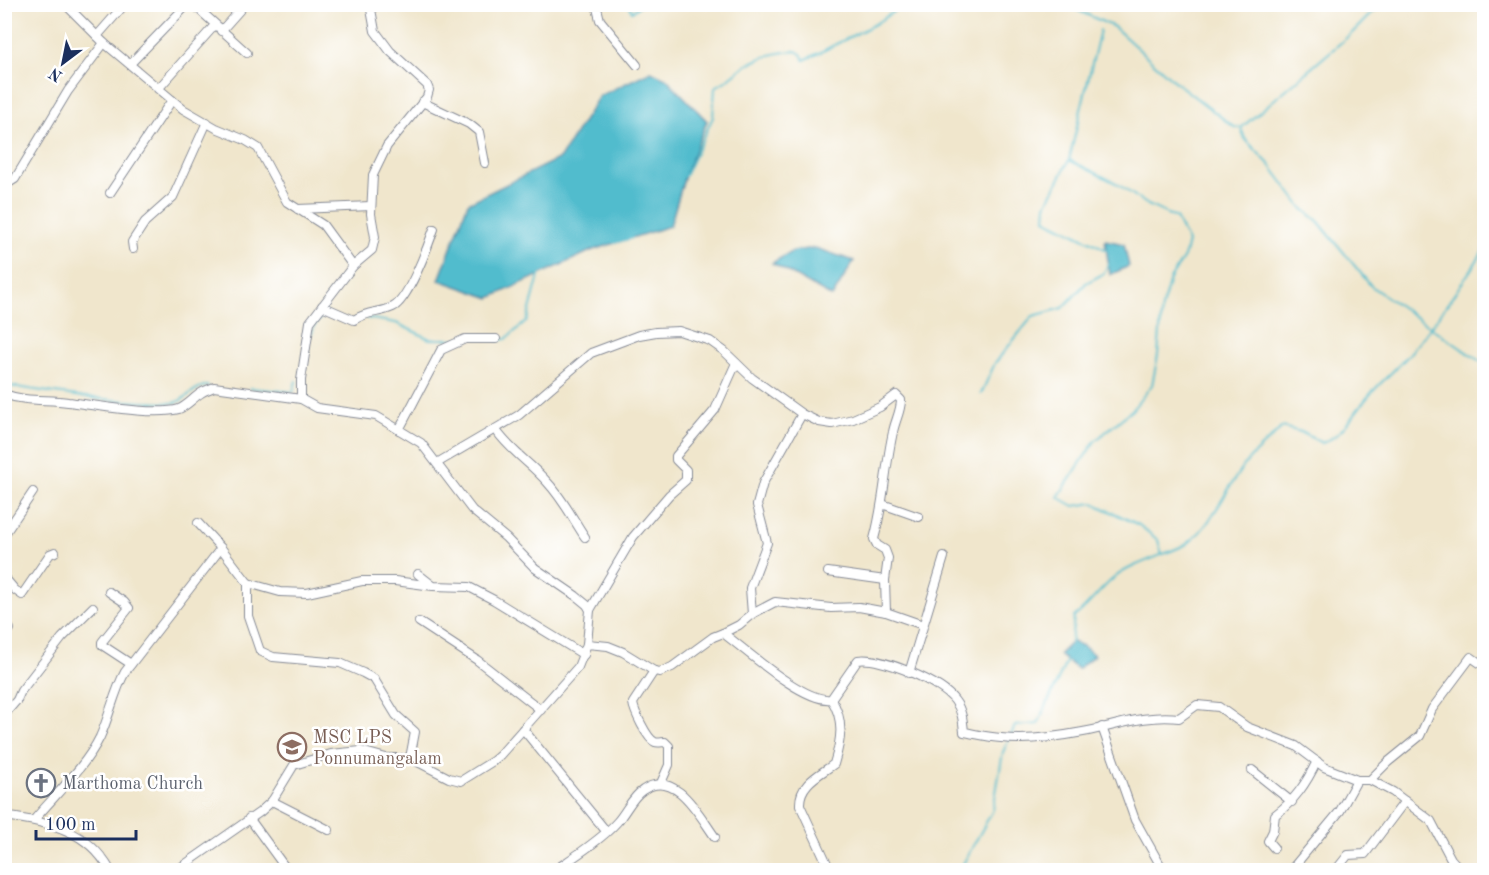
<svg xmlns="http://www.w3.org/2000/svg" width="1489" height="875" viewBox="0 0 1489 875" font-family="'Old Standard TT',serif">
	<rect width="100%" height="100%" fill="#fff"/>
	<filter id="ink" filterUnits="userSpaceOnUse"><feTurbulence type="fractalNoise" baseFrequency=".0167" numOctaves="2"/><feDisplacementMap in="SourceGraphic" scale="12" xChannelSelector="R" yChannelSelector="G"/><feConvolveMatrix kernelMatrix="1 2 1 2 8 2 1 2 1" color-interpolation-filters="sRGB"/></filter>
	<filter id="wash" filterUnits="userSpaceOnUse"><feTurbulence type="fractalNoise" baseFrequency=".008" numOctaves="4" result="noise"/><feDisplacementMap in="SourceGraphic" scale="24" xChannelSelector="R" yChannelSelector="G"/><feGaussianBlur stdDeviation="1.35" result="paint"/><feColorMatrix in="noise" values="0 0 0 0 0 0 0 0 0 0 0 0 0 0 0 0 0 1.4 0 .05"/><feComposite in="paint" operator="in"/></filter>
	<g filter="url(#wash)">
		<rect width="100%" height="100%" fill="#f0e6cc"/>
		<!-- water -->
		<g fill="#51bccd" stroke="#367696" stroke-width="1.5">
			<path d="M651 71 666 78 707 121 686 172 670 226 593 250 490 298 439 280 468 203 560 158 599 96Z"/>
			<path d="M1105 240 1124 244 1129 266 1110 275Z"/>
			<path d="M815 248 854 261 832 297 772 263 793 251Z"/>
			<path d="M1072 642 1083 646 1094 655 1078 669 1059 655Z"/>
		</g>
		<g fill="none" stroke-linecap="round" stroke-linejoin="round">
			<!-- stream -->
			<g stroke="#51bccd" stroke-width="2">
				<path d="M629 4 632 12 641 4"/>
				<path d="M1064 4 1114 27 1174 81 1234 127 1241 128 1351 34 1381 4"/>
				<path d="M1100 30 1069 160 1116 183 1148 205 1176 218 1188 242 1184 257 1170 279 1162 307 1158 355 1152 385 1132 410 1095 441 1058 497 1074 506 1093 503 1139 525 1158 540 1162 555"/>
				<path d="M1241 128 1245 139 1270 165 1302 208 1318 221 1372 287 1484 364"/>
				<path d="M1069 160 1046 205 1045 219 1107 250"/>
				<path d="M685 176 713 117 715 87C726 82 733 75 742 68 758 57 777 52 796 51L801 54 804 60 813 56 875 24 905 4"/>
				<path d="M614 243 632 238"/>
				<path d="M366 318 396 323 430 339H458"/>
				<path d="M312 333 315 324 326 311"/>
				<path d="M497 340 506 339 527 321 540 272"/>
				<path d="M4 385C60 394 115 403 171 403 185 403 194 385 208 386"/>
				<path d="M250 388 293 392 296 381"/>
				<path d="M981 394 995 363 1033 316 1063 308 1086 283 1103 274 1110 263"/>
				<path d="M1071 643 1074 617C1089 606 1099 590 1114 578 1129 565 1167 554 1187 544 1212 525 1224 493 1242 468 1253 452 1270 441 1282 427L1301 432 1322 443C1342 436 1354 413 1367 398 1381 381 1398 368 1412 351 1438 319 1461 285 1484 250"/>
				<path d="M965 870 963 864 993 810 1003 752 1015 726 1038 724 1067 660"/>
			</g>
		</g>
	</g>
	<g filter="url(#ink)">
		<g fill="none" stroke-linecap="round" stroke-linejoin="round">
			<!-- minor casing -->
			<g stroke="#868a95" stroke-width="10">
				<g id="minor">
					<path d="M65 4 104 43 183 109 216 128 245 140 258 148 287 202 323 225 353 266 310 322 301 380V399L317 408 376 416 421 443 472 510 506 538 535 568 576 596 587 605 590 610"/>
					<path d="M193 4 247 53"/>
					<path d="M596 4 600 20 637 65"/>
					<path d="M221 31 245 4"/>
					<path d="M97 36 125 4"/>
					<path d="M130 64 188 4"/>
					<path d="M158 89 215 25"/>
					<path d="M422 102 469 124 479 132 485 163"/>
					<path d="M4 186 15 179 68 91 104 43"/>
					<path d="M110 193 172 100"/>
					<path d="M298 209 371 206"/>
					<path d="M133 249 132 242 145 222 173 197 207 122"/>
					<path d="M353 266 372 250 375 237 371 214 373 175 387 146 427 97 429 90 427 85 390 51 375 31 370 4"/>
					<path d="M322 306 354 320C369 310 378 314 393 307 408 300 428 246 434 229"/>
					<path d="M4 394C25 402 47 399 68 402 94 405 156 416 179 409 188 405 193 398 201 393 205 390 210 389 214 387L301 399"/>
					<path d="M399 430 441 350 465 339H496"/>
					<path d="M496 430C510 451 531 463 548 483 563 499 573 519 585 537"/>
					<path d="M437 463 519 415 591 353 639 335 656 332 679 331 710 341 724 351 752 378 802 414 819 422 832 424 853 419 880 407 896 395 901 400C901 411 895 421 893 432 885 467 884 504 874 539L877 545 885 550 888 558 885 580 886 612"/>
					<path d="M882 504 919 517"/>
					<path d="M198 523 221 548 248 583 280 592 307 593 362 581H395L433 586 469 587 494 600 584 655"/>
					<path d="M4 535 33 492"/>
					<path d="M828 572 885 580"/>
					<path d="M418 574 432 585"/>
					<path d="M4 577 15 590 22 595 50 554 55 552"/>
					<path d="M248 583V616L260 651 273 657 340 663 363 673 374 679 396 715 415 732 410 758"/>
					<path d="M109 592 124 602 129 608 102 642V645L131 664"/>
					<path d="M752 614 750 588 767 543 757 505 763 483 802 414"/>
					<path d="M419 622 477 660 541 710"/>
					<path d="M4 627 10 629"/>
					<path d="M723 633 739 625 752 614 775 602 831 608 859 607 886 612 923 625"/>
					<path d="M587 644 590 610 633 537 669 495 686 480V470L676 460V456L715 410 736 363"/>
					<path d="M654 671 633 703C634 711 647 739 655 742 658 743 662 742 665 742L669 746V765L661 783"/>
					<path d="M909 673 944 557"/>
					<path d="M4 715 17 700 21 691 62 638 93 607"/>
					<path d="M1102 727 1135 820 1163 870"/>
					<path d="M523 729 606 831"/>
					<path d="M1252 770 1292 802"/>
					<path d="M1370 780 1388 762 1420 736 1432 709 1471 657 1484 666"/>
					<path d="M272 801 329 830"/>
					<path d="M4 816C49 823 86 828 110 870"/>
					<path d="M249 818 287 870"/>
					<path d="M34 820C55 795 86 766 100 737 110 715 114 692 125 672L221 548"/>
					<path d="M1274 848 1268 841 1273 831 1275 815C1295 800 1306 784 1317 761"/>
					<path d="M177 870 260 812 272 801 294 765 331 754 361 751 386 758H410L449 778 461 781 493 761 500 755 578 667 587 644 608 646 623 652 654 671 660 672 672 667 713 637 723 633C746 650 804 703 831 699L858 660C880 656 942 682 955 701 962 710 963 721 964 732 976 734 988 737 1001 738 1028 741 1057 737 1083 732 1116 726 1145 714 1179 718L1197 705 1219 707 1247 727 1296 746 1324 767 1357 780H1370L1393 792 1431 821 1451 859 1461 870"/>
					<path d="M555 870C574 857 602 839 617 822 626 812 632 797 643 790 675 768 699 815 715 837"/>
					<path d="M830 870 800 805C799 784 819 775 834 764 841 741 845 720 831 699"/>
					<path d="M1291 870 1340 811 1357 780"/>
					<path d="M1336 870 1348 855 1365 854 1405 801"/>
				</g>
			</g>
			<!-- minor -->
			<use href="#minor" stroke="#fff" stroke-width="8"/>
		</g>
	</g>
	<!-- icons -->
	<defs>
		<g id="school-ring" transform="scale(1.5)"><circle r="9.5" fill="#fff" stroke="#8d6e63" stroke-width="1.5"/><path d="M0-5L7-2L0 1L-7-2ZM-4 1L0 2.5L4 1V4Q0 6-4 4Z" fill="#8d6e63"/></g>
		<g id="church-ring" transform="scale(1.5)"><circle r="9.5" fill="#fff" stroke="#6b7280" stroke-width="1.5"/><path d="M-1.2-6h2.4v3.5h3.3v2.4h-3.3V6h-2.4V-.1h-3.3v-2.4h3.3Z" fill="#6b7280"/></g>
	</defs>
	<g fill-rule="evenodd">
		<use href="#school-ring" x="292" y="747"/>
		<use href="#church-ring" x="41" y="783"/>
	</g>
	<g text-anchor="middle" stroke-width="5" stroke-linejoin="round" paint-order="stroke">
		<!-- education labels -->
		<g font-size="18" fill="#785e54" stroke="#fff" text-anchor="start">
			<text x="313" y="743">MSC LPS<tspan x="313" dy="21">Ponnumangalam</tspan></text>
		</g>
		<!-- worship labels -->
		<g font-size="18" fill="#5b616d" stroke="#fff" text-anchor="start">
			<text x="62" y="789">Marthoma Church</text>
		</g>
	</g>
	<!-- margin -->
	<rect width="1489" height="875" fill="none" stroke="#fff" stroke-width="24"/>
	<!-- north arrow -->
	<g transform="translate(63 63) rotate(212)" stroke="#ffffff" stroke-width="4.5" paint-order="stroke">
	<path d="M0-4.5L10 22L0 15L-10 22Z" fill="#1b2f5e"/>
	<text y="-9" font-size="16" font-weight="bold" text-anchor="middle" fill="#1b2f5e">N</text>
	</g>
	<!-- scale -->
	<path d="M36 830v9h100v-9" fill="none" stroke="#1b2f5e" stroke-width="3"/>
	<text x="45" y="830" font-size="18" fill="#1b2f5e" stroke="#ffffff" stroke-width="4.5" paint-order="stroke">100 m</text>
</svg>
